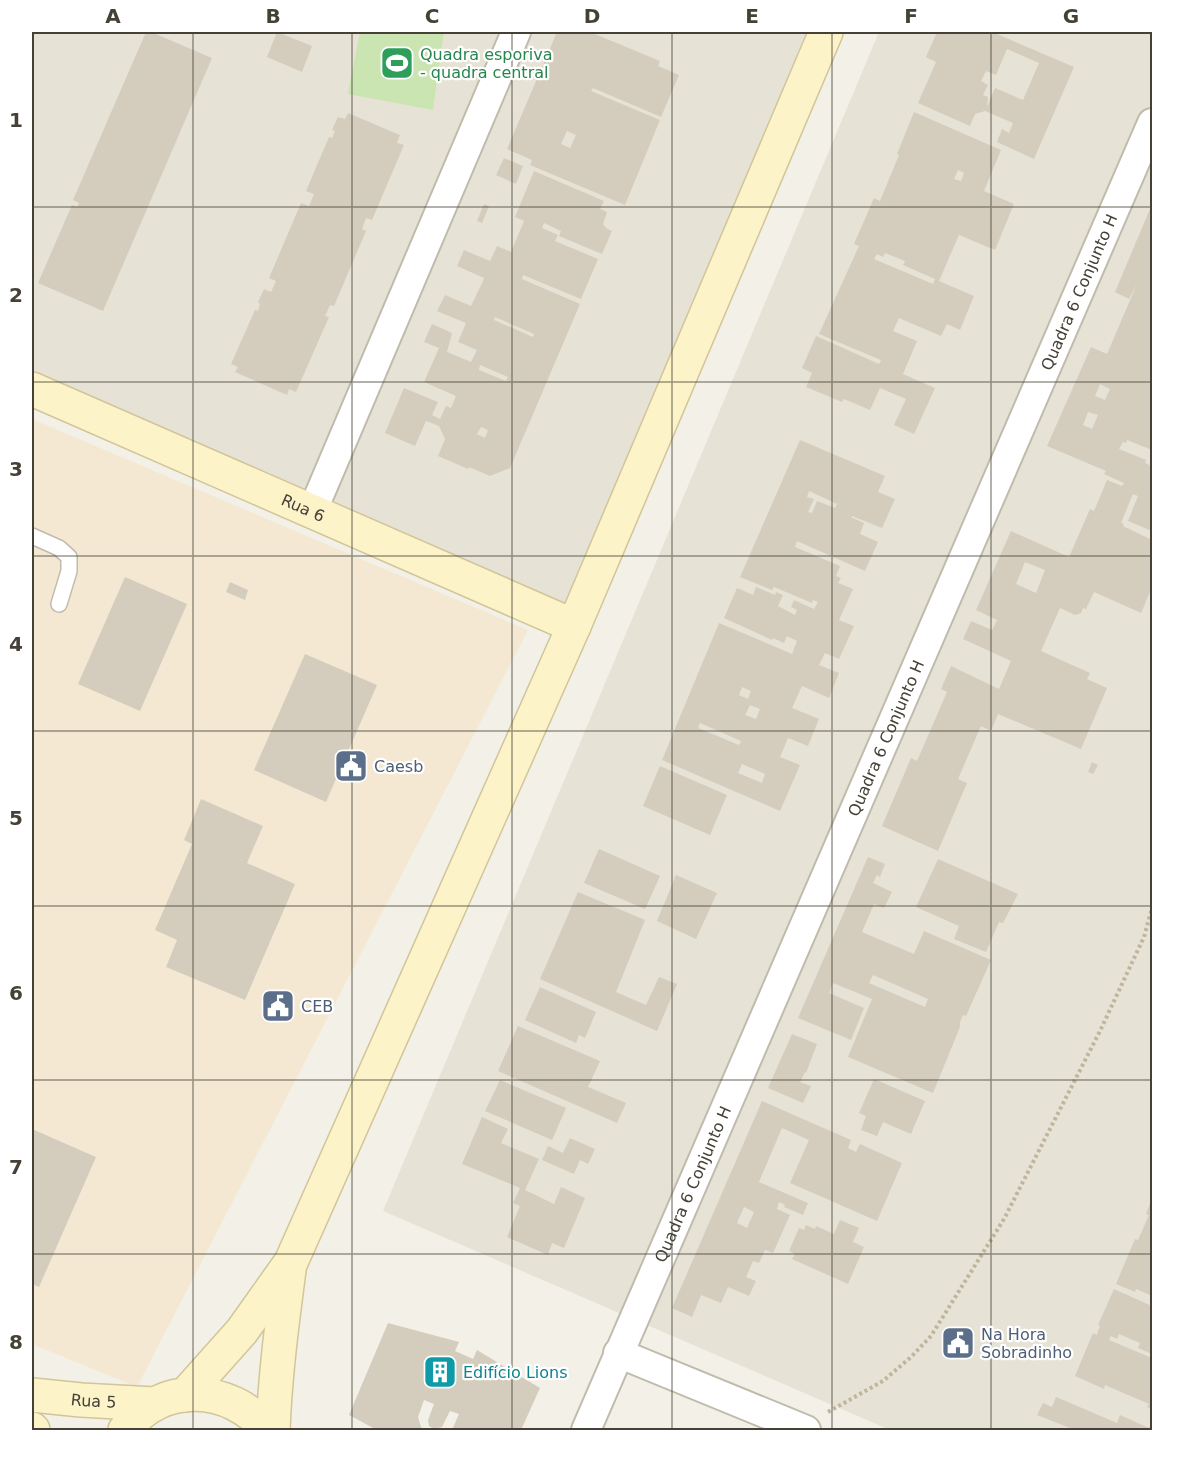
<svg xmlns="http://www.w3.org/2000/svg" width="1184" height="1462" viewBox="0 0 1184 1462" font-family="'DejaVu Sans',sans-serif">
	<rect width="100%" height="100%" fill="#f3f0e7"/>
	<!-- residential -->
	<g fill="#e7e2d6">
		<path d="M32 32H813L557 628 32 401Z"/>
		<path d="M879 32H1152V1430H890L383 1211Z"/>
	</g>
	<!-- commercial -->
	<path fill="#f4e8d3" d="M32 419 528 630 137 1387 32 1344Z"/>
	<!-- green -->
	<path fill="#cbe5b2" d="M360 32H444L433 110 348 94Z"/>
	<!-- building -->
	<g fill="#d4cdbd" fill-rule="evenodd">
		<path d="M146 32H151L212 58 103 311 38 283 72 205 77 207 79 203 73 200Z"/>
		<path d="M277 32 312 46 302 72 267 57Z"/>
		<path d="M557 32H590L660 61 658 66 679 75 661 117 593 88 591 91 660 120 625 205 530 165 532 160 507 149ZM567 131 576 135 570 148 561 144Z"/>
		<path d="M937 32H992L1074 67 1034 159 997 142 1002 129 1009 133 1013 123 985 111 975 114 970 126 918 103 936 62 926 57ZM1007 49 1039 63 1023 100 995 88 987 107 988 97 983 95 988 85 981 81 986 71 996 75Z"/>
		<path d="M914 112 1001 150 984 191 1014 204 995 250 959 235 939 281 974 296 960 330 947 324 941 336 899 318 893 331 917 341 903 374 935 388 914 434 894 425 906 399 880 388 870 410 844 399 842 402 806 387 812 373 802 368 816 336 879 364 881 360 819 334 859 246 854 244 874 198 880 201 899 155 897 154ZM958 170 964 173 961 181 954 179ZM885 253 905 261 903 265 935 279 933 284 874 259 877 254 883 257Z"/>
		<path d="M348 113 400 135 397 143 404 145 372 220 366 218 362 229 366 231 334 306 330 305 325 316 329 317 296 392 289 389 287 395 235 372 238 367 231 364 255 310 258 311 260 304 258 302 264 289 271 292 276 281 269 278 301 203 309 206 314 194 306 191 329 137 332 138 335 131 332 130 338 117 345 119Z"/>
		<path d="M504 158 523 166 516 184 496 175Z"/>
		<path d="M534 171 604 201 600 209 607 212 603 224 606 228 612 231 602 254 559 236 561 231 544 223 542 228 558 235 555 241 598 259 581 299 523 275 522 279 580 304 510 468 490 476 469 467 468 469 438 456 445 439 439 426 426 421 415 446 385 433 404 388 438 402 432 415 440 419 446 406 451 408 456 396 424 382 439 348 424 342 432 324 452 333 447 352 471 362 477 350 458 342 466 323 437 311 445 295 471 306 483 281 484 278 457 266 464 250 490 261 497 246 511 252 524 221 515 217ZM495 317 534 334 533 337 494 320ZM480 365 508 377 506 381 479 370ZM481 427 488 430 485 438 477 434Z"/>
		<path d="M484 204 489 206 482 223 477 221Z"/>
		<path d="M1152 204V450L1127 440 1126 443 1123 442 1119 449 1146 460 1145 463 1152 466V531L1128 521 1138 496 1133 494 1121 523 1124 524 1123 526 1152 540V587L1141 613 1094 592 1086 609 1083 608 1081 613 1075 615 1060 608 1041 651 1090 673 1087 679 1107 688 1081 749 998 714 991 731 981 726 958 779 967 783 938 851 882 826 911 758 917 761 947 692 941 689 951 666 999 689 1011 661 963 639 971 621 992 630 997 620 976 610 1011 531 1069 557 1090 509 1094 511 1107 480 1122 486 1124 483 1104 474 1106 471 1047 446 1091 347 1107 354 1137 284 1129 299 1115 292ZM1100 384 1110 389 1105 400 1095 396ZM1088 412 1098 415 1092 429 1083 425ZM1025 562 1045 570 1036 593 1016 584Z"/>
		<path d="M800 440 885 476 878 492 895 499 882 528 852 516 851 517 864 523 860 534 878 542 865 571 797 541 795 547 840 566 836 576 841 578 838 583 853 589 839 620 854 626 839 659 825 653 819 665 839 673 829 698 802 686 792 708 819 719 808 746 788 738 780 757 800 765 780 811 662 760 719 623 792 654 797 641 787 636 784 643 773 638 772 640 724 618 737 588 753 595 756 587 775 595 776 592 783 595 778 606 795 615 797 610 791 607 794 600 814 609 818 602 813 600 812 603 774 587 772 590 740 577ZM809 491 837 504 835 508 817 501 812 513 808 512 814 499 807 497ZM742 687 751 691 748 699 739 695ZM750 705 760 709 756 719 745 715ZM700 723 741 741 739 745 698 728ZM742 764 765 774 762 783 738 773Z"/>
		<path d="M125 577 187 604 140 711 78 684Z"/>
		<path d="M230 582 248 590 245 600 226 592Z"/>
		<path d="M305 654 377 685 326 802 254 770Z"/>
		<path d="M1092 762 1098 765 1093 774 1088 772Z"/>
		<path d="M660 766 727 795 710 835 643 806Z"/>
		<path d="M201 799 263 826 247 863 295 884 245 1000 166 967 177 940 155 930 192 844 184 840Z"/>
		<path d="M599 849 660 876 645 909 584 883Z"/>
		<path d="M868 857 885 864 880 877 877 875 873 883 892 892 884 908 874 904 862 932 914 954 924 931 991 960 966 1016 963 1015 960 1022V1027L933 1093 848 1057 872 999 833 983 829 993 864 1008 851 1040 798 1018ZM873 975 928 999 925 1007 869 983Z"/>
		<path d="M938 859 1018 894 1003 923 999 922 986 952 954 939 959 926 916 907Z"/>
		<path d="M676 875 717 893 696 939 657 921Z"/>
		<path d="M578 892 645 920 616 992 646 1005 659 977 677 984 657 1031 540 979Z"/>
		<path d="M540 987 596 1012 585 1038 579 1035 576 1043 525 1020Z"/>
		<path d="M518 1026 600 1061 588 1087 626 1103 617 1123 498 1071Z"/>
		<path d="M792 1034 817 1044 806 1073 805 1072 800 1082 811 1086 803 1103 768 1088Z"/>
		<path d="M874 1079 925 1101 911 1134 883 1122 877 1136 861 1130 866 1116 859 1113Z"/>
		<path d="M500 1080 566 1108 552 1140 485 1111Z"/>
		<path d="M762 1101 851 1140 848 1148 856 1152 860 1144 902 1163 877 1221 790 1183 809 1140 782 1128 759 1182 808 1203 803 1215 784 1207 785 1205 779 1202 777 1209 790 1215 773 1253 765 1250 759 1263 753 1261 746 1277 756 1281 749 1296 728 1287 721 1303 701 1295 692 1317 672 1308ZM744 1207 754 1212 747 1228 737 1223Z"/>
		<path d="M482 1117 508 1129 501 1143 539 1159 525 1190 554 1204 561 1187 585 1198 564 1248 552 1243 548 1255 507 1237 520 1206 513 1203 520 1188 462 1164Z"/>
		<path d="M32 1129 96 1157 39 1287 32 1284V1172L34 1166 32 1165Z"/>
		<path d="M570 1138 595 1149 588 1164 580 1160 574 1174 542 1160 548 1146 563 1153Z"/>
		<path d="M1152 1198V1296L1136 1289 1135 1292 1116 1284 1135 1239 1138 1240 1149 1215 1146 1214Z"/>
		<path d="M840 1220 859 1228 853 1242 864 1247 848 1284 792 1259 795 1254 789 1251 799 1228 804 1230 806 1225 815 1229 816 1226 834 1234Z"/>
		<path d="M1114 1289 1152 1306V1354L1138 1348 1140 1343 1119 1334 1117 1339 1111 1336 1109 1340 1152 1358V1409L1147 1407 1149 1404 1105 1385 1104 1389 1075 1376 1093 1333 1097 1335 1098 1331 1100 1326 1098 1325Z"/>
		<path d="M388 1323 459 1342 455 1351 473 1359 477 1350 540 1388 521 1430H452L459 1414 450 1411 442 1427 434 1429 429 1426 428 1420 434 1404 424 1400 418 1417 422 1430H377L349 1415Z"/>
		<path d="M1056 1397 1117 1423 1120 1415 1149 1428 1152 1421V1430H1075L1037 1415 1043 1403 1052 1407Z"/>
	</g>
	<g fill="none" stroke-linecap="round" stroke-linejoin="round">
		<!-- lane casing -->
		<g stroke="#c1bbad" stroke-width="18">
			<path id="lane" d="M32 536 59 548 69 557V571L59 604"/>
		</g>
		<!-- street casing -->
		<g stroke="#c1bbad" stroke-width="32">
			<g id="street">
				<path d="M312 512 516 32"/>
				<path d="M618 1353 806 1430"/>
				<path id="s1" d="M586 1430 1152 123"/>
			</g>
		</g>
		<!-- secondary casing -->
		<g stroke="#d1c599" stroke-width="36">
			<g id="secondary">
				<path id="s2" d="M32 389 574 626"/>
				<path id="s3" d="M32 1395 81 1400 154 1404"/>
				<path d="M185 1395 242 1331 291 1262 574 626 826 32"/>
				<path d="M32 1429 33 1430"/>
				<path d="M125 1430C160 1381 231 1384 267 1430"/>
				<path d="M273 1430C275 1376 282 1323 289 1270"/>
			</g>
		</g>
		<!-- path -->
		<path stroke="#bfb59c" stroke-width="4" stroke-dasharray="3 3" stroke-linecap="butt" d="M828 1412 883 1381 911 1357 931 1336 1004 1219 1100 1031 1144 937 1152 908"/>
		<!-- lane -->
		<use href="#lane" stroke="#fff" stroke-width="15"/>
		<!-- street -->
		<use href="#street" stroke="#fff" stroke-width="28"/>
		<!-- secondary -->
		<use href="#secondary" stroke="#fcf3c8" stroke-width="33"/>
	</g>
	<!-- grid -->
	<path fill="none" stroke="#464137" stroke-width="1.5" stroke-opacity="0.55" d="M193 32V1430M352 32V1430M512 32V1430M672 32V1430M832 32V1430M991 32V1430M32 207H1152M32 382H1152M32 556H1152M32 731H1152M32 906H1152M32 1080H1152M32 1254H1152"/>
	<!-- icons -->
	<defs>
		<g id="stadium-square" transform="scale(1.725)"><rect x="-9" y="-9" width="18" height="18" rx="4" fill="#2e9e5b" stroke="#fff"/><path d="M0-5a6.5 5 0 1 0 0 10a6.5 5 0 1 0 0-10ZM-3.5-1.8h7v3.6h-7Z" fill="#fff"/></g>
		<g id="civic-square" transform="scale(1.725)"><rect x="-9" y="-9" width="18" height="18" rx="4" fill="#5c6f8a" stroke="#fff"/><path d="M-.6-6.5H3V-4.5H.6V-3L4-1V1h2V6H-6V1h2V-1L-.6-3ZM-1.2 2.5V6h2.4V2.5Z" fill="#fff"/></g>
		<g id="building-square" transform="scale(1.725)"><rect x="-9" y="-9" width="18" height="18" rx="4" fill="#0f9aa8" stroke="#fff"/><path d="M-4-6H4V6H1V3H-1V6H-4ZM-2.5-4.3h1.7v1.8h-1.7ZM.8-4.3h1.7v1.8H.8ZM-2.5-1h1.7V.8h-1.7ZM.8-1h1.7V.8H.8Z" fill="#fff"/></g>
	</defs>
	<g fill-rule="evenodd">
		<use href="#stadium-square" x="397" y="63"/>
		<use href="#civic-square" x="351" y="766"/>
		<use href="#civic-square" x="278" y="1006"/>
		<use href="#civic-square" x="958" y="1343"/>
		<use href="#building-square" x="440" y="1372"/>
	</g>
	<g text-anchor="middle" stroke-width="4.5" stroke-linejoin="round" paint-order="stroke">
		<!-- leisure labels -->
		<g font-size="16" fill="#27864d" stroke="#fff" text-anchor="start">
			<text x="420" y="60">Quadra esporiva<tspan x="420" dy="18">- quadra central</tspan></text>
		</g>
		<!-- street labels -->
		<g font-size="16" fill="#464137" stroke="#fff">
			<text dy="6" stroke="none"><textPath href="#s1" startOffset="1240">Quadra 6 Conjunto H</textPath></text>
			<text dy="6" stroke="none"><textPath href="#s2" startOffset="296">Rua 6</textPath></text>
			<text dy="6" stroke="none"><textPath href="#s1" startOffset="754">Quadra 6 Conjunto H</textPath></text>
			<text dy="6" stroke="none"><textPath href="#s1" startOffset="268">Quadra 6 Conjunto H</textPath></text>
			<text dy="6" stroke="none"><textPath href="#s3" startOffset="62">Rua 5</textPath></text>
		</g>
		<!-- service labels -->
		<g font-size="16" fill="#4e5e75" stroke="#fff" text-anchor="start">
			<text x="374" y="772">Caesb</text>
			<text x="301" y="1012">CEB</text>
			<text x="981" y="1340">Na Hora<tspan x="981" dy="18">Sobradinho</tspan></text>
		</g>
		<!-- culture labels -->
		<g font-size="16" fill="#0d838f" stroke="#fff" text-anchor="start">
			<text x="463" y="1378">Edifício Lions</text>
		</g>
	</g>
	<!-- border -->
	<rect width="1184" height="1462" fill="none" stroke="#ffffff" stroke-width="66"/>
	<rect x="33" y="33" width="1118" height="1396" fill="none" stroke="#464137" stroke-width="2"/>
	<g font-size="20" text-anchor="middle" font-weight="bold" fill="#464137">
		<text x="113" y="23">A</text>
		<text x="273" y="23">B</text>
		<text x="432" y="23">C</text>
		<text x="592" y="23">D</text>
		<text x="752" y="23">E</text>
		<text x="911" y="23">F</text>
		<text x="1071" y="23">G</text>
		<text x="16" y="127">1</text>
		<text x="16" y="302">2</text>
		<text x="16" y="476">3</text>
		<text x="16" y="651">4</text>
		<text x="16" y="825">5</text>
		<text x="16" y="1000">6</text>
		<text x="16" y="1174">7</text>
		<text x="16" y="1349">8</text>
	</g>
</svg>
